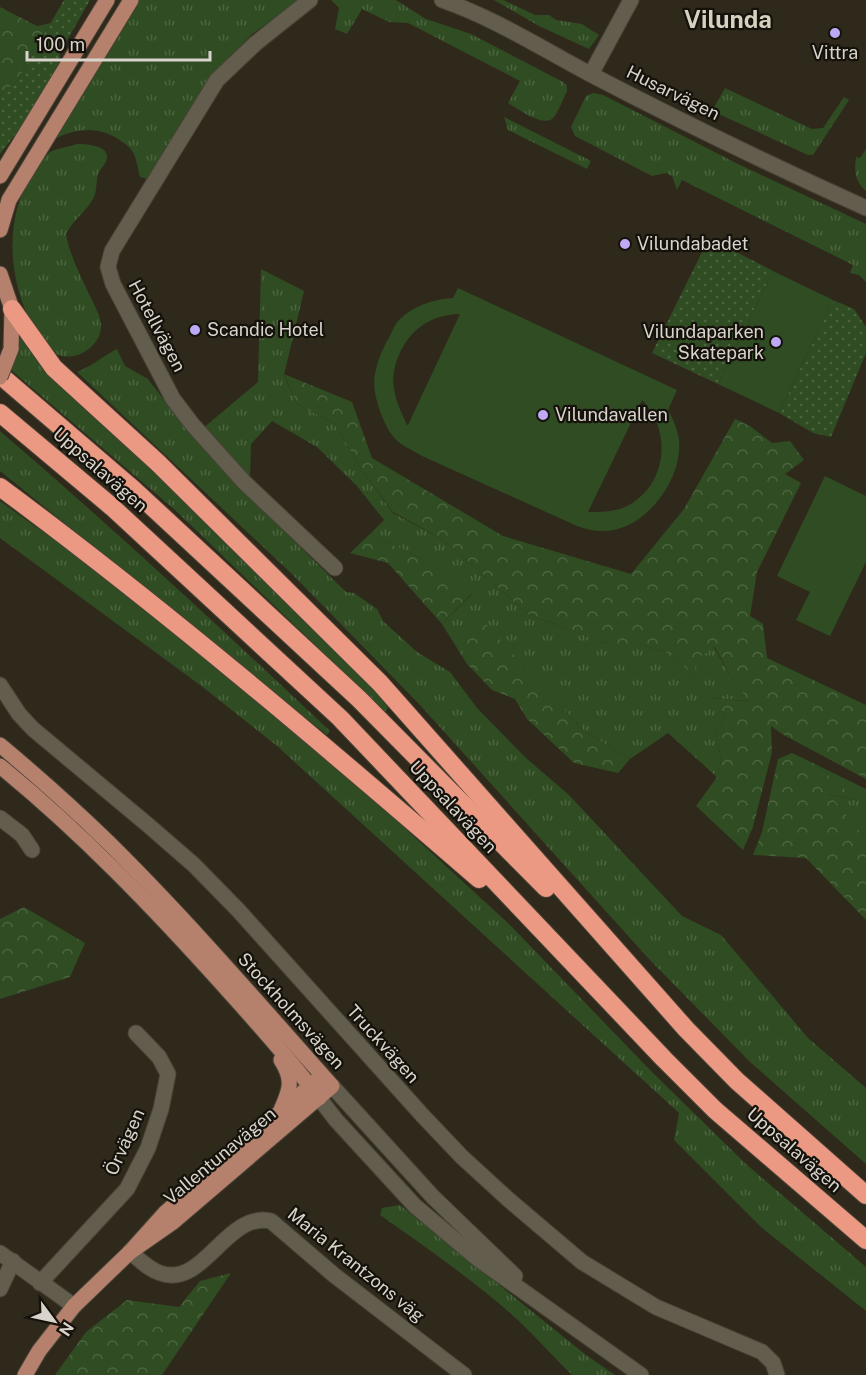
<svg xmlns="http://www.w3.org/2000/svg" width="866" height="1375" viewBox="0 0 866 1375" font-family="'Public Sans',sans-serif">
	<defs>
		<pattern id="grass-tufts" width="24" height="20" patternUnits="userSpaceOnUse" patternTransform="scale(1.5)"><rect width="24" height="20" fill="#2f4c22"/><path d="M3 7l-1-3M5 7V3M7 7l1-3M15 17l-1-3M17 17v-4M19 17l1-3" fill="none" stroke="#4c6541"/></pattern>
		<pattern id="forest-crowns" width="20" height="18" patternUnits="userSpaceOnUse" patternTransform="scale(1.5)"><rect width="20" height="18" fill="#2f4c22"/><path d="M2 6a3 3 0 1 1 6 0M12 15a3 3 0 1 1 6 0" fill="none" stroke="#4c6541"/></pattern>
		<pattern id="park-dots" width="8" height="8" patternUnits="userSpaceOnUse" patternTransform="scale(1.5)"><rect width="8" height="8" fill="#2f4c22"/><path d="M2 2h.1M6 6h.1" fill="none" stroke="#4c6541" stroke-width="1.8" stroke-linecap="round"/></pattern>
	</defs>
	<rect width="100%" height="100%" fill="#2f291b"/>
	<!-- grass -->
	<g fill="url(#grass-tufts)">
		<path d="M139 0H301L252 34 214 73 148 179 140 177C138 170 137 161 134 154 131 148 126 144 121 141 99 125 75 128 53 140L52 134 109 51Z"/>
		<path d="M396 0 426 19 471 34 563 82 567 86V91C563 99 559 111 553 118 544 128 518 109 508 103L520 81 408 23 389 22 362 9 347 34 335 29 339 8 331 0Z"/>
		<path d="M494 0H503L535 15H549L556 20 582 24 599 35 589 49 539 26Z"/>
		<path d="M725 88 812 129 823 128 844 97 849 100 813 155H808L712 111Z"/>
		<path d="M593 93 603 95 738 164 866 224V282L859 275 850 273 853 265 682 180 677 190 672 176 666 173 652 176 575 136 571 127 586 96Z"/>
		<path d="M504 117 591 161 587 169 508 130Z"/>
		<path d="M77 144C85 144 109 145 107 158 107 163 100 169 98 174 96 182 97 190 94 197 87 211 73 220 66 234 70 256 80 275 89 294 93 303 100 314 101 324 103 348 67 369 49 348 10 304 0 228 30 177 35 169 41 158 50 152 57 148 69 147 77 144Z"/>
		<path d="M866 149V191C855 182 854 171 856 157L860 158Z"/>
		<path d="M261 269 304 291 284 375 297 404 334 423 362 470 393 513 445 541 528 614 608 644H640L673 655 695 678 694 660 714 647 729 674 750 701 709 698 726 716 716 732 721 761 717 777 668 733 630 759 584 731 482 621 467 630V664L442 624 472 594 419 557 370 534 384 520 357 486 317 447 272 421 251 444 250 479 202 429 258 382Z"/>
		<path d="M20 334 45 368 71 397 156 471 275 589 389 706 385 712 175 510 10 369Z"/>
		<path d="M117 349 125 366 148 379 189 433 241 489 346 592 354 593 377 609 383 621 417 652 450 672 477 708 526 758 569 795 682 916 721 935 808 1038 866 1088V1164L750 1062 648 958 420 705 292 574 77 372C92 366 103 356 117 349Z"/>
		<path d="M0 431C113 528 222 629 330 731L327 735 0 471Z"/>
		<path d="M0 501 76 556 261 704 398 822 509 924 651 1071 746 1164 866 1267V1311L762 1228 674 1140 679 1113 277 746 200 685 0 538Z"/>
		<path d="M817 765 866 789V839L828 794 856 800Z"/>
		<path d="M400 1205 586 1355 615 1375H572C551 1355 532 1332 510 1313 469 1277 424 1246 380 1215L382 1208Z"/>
	</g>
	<!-- forest -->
	<g fill="url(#forest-crowns)">
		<path d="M0 7 37 26 51 23 17 81 0 96Z"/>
		<path d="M284 374 352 402 372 458 503 536 631 574 684 509 735 419 750 426 772 443 790 441 804 460 785 474 801 483 757 572 750 616 763 624 767 658 866 705V779L782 734 771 726 772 752 753 827 743 850 696 806 717 777 721 761 716 732 726 716 708 698 749 701 729 674 715 647 695 660 696 679 673 655 640 644H608L528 614 445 541 393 512 362 470 334 423 297 404Z"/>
		<path d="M370 534 419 557 472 593 442 624 388 563 350 553Z"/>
		<path d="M482 620 584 731 630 759 618 773 574 763 527 719 515 699 492 690 467 664V630Z"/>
		<path d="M792 753 817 765 857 800 829 794 866 839V920L806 858 753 855 762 832 778 759Z"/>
		<path d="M24 907 85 943 70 977 0 999V919Z"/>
		<path d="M231 1273 162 1375H55L86 1332 127 1300 179 1307 200 1281Z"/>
	</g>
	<!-- park -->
	<g fill="url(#park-dots)">
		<path d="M64 0H90L60 53 59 65 21 127 0 154V96L17 81Z"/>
		<path d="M709 238 773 271 718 384 652 353Z"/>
		<path d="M833 300 854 309 866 327V353L831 437 813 433 779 413Z"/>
	</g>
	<!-- pitch -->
	<g fill="#2f4c22" fill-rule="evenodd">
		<path d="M773 271 833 300 779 413 718 384Z"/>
		<path d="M458 288 677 390 668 410C673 419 678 430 679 440 683 481 643 534 599 531 592 531 584 528 577 526L422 456C412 450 399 445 392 435 382 422 371 390 375 374 377 362 383 347 390 336 392 331 395 324 399 320 413 306 433 299 453 298ZM460 314 408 425H407C402 414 396 402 394 389 392 378 394 367 398 357 410 329 430 315 460 314ZM642 400C673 431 667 487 625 507 614 512 601 512 588 512Z"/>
		<path d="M825 476 866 496V562L830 636 796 620 810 592 777 576Z"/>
	</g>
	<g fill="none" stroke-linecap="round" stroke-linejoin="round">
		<!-- minor casing -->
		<g stroke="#494438" stroke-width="17">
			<g id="minor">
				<path d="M310 0 256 43 217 80 112 251 108 267 113 284 173 399 192 424 244 482 335 568"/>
				<path d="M442 0C494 18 541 48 590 74 680 121 773 166 866 208"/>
				<path d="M591 74 631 0"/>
				<path d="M0 685 19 714 33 729 148 825 194 865 239 911 423 1116 462 1157 509 1200 582 1262 656 1307 762 1352 773 1363 777 1375"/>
				<path d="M0 818 22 835 32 850"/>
				<path d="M332 1086 433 1197 515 1276"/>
				<path d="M319 1098 336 1120 415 1206 478 1259 641 1375"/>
				<path d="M130 1252C140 1260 148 1269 160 1273 204 1289 226 1211 271 1221L334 1275 464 1375"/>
				<path d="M0 1253 74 1306"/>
				<path d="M40 1283 127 1189 148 1148 161 1109 168 1074 159 1057 136 1033"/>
				<path d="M0 1289 13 1261"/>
			</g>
		</g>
		<!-- major casing -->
		<g stroke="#494438" stroke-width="17">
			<g id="major">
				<path d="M0 176 107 0"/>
				<path d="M0 230 9 200 131 0"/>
				<path d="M0 274 12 309 11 349"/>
				<path d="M0 745C37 776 73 808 108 842 187 920 259 1004 332 1086L173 1222 130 1252"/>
				<path d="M0 766C82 833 154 908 224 986 257 1023 290 1059 319 1098"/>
				<path d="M281 1110C290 1090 294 1080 281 1060"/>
				<path d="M25 1375 39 1351 74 1306 130 1252 165 1213 317 1080"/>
			</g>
		</g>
		<!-- highway casing -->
		<g stroke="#494438" stroke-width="20">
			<g id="highway">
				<path d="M12 309 54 368 158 463 380 683 686 1029 737 1081 866 1195"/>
				<path d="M0 375 133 489 359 699 546 888"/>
				<path d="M0 413 112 507 340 718 664 1059 715 1110 866 1240"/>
				<path d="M0 487C166 610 323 744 479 879"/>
			</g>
		</g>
		<!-- minor -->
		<use href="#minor" stroke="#635d4d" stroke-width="15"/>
		<!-- major -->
		<use href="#major" stroke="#b5816d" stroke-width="15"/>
		<!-- highway -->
		<use href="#highway" stroke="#eb9982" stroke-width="18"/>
		<!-- major-bridge casing -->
		<g stroke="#494438" stroke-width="17" stroke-linecap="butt">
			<path id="major-bridge" d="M0 377 11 349"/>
		</g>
		<!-- major-bridge -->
		<use href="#major-bridge" stroke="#b5816d" stroke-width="15"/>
	</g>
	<!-- markers -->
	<g fill="#bfa8f4" stroke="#15120c" stroke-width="2">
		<circle cx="835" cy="33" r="6"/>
		<circle cx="625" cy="244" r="6"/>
		<circle cx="195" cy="330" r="6"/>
		<circle cx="776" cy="342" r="6"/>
		<circle cx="543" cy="415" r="6"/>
	</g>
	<g text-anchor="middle" stroke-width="4.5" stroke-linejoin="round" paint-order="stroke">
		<!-- poi labels -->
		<g font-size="18" fill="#d8d4cb" stroke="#15120c" text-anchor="start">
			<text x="835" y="59" text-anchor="middle">Vittra</text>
			<text x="637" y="250">Vilundabadet</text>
			<text x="207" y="336">Scandic Hotel</text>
			<text x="764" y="338" text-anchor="end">Vilundaparken<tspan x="764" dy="21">Skatepark</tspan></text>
			<text x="555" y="421">Vilundavallen</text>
		</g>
		<!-- street labels -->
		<g font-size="18" fill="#d8d4cb" stroke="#15120c">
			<text transform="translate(673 93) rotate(26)" y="6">Husarvägen</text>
			<text transform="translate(157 326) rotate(62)" y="6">Hotellvägen</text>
			<text transform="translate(100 470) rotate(41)" y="6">Uppsalavägen</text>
			<text transform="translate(453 807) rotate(47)" y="6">Uppsalavägen</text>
			<text transform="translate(291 1011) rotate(48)" y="6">Stockholmsvägen</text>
			<text transform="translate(383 1044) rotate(48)" y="6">Truckvägen</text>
			<text transform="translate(125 1142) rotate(-66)" y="6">Örvägen</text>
			<text transform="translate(794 1150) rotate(41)" y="6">Uppsalavägen</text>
			<text transform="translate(220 1156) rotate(-40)" y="6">Vallentunavägen</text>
			<text transform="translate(356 1265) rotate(39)" y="6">Maria Krantzons väg</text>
		</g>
		<!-- district labels -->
		<g font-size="24" font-weight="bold" fill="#d8d0be" stroke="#15120c">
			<text x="728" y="28">Vilunda</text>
		</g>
	</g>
	<!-- north arrow -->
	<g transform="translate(54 1321) rotate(123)" stroke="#15120c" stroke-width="4.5" paint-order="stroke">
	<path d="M0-4.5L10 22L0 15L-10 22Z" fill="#d8d4cb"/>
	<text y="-9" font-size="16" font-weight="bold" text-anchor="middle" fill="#d8d4cb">N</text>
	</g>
	<!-- scale -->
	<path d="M27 51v9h183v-9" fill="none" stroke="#d8d4cb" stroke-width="3"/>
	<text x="36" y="51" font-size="18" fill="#d8d4cb" stroke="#15120c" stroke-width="4.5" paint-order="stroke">100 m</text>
</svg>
